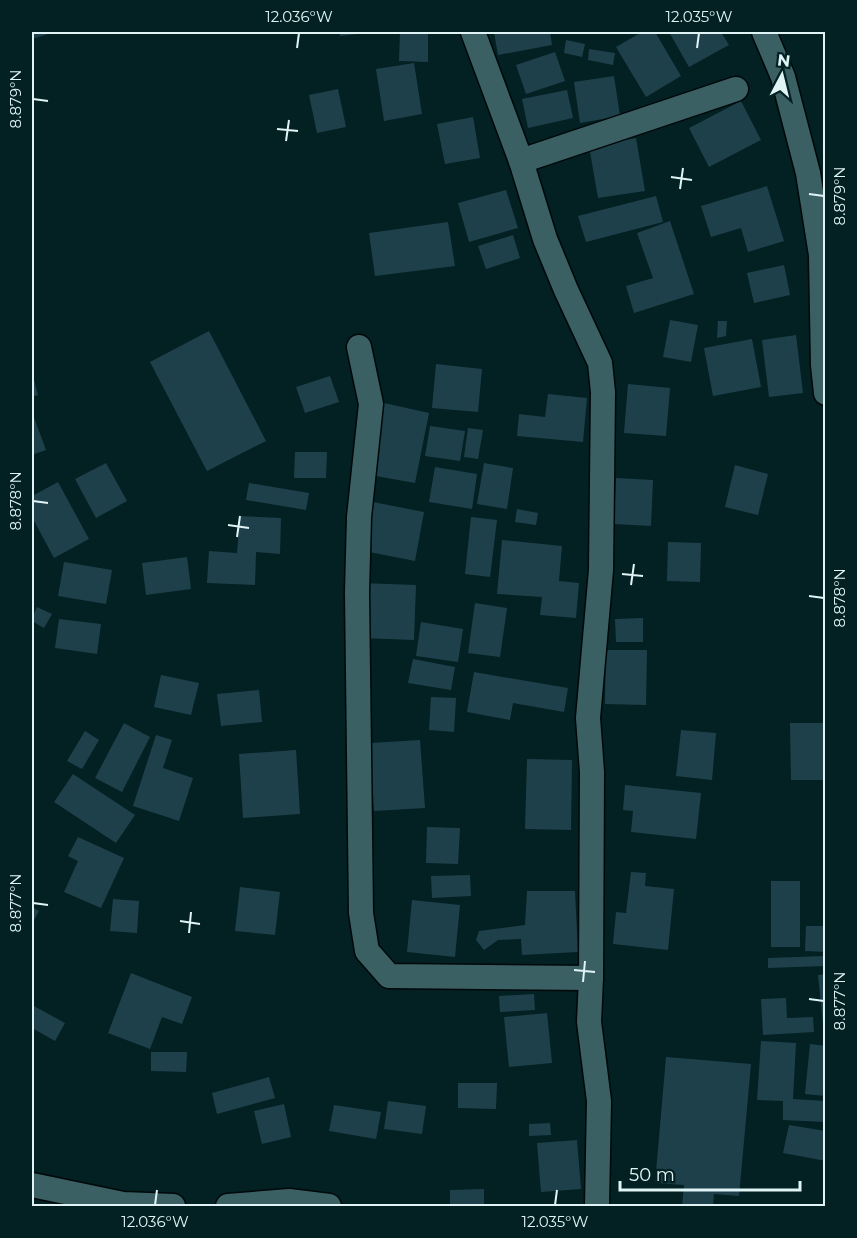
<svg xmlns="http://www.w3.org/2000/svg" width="857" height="1238" viewBox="0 0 857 1238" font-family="Montserrat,sans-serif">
	<rect width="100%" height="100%" fill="#032022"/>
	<!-- building -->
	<g fill="#1e404b">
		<path d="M32 32H55L32 39Z"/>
		<path d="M339 32H366V33L340 36Z"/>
		<path d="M400 32H428V62L399 61Z"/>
		<path d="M494 32H550L552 45 498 55Z"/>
		<path d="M642 32H655L681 76 646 97 616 47Z"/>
		<path d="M669 32H721L729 45 689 67Z"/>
		<path d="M566 40 585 44 582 57 564 53Z"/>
		<path d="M589 49 615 53 613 65 588 60Z"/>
		<path d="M555 52 565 81 526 94 516 65Z"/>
		<path d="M414 63 422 114 384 121 376 69Z"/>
		<path d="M614 76 620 116 580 123 574 82Z"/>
		<path d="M338 89 346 127 317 133 309 95Z"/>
		<path d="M567 90 573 118 528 128 522 99Z"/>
		<path d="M741 101 761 140 709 167 689 128Z"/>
		<path d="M473 117 480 158 445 164 437 124Z"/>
		<path d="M636 138 645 191 598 198 589 146Z"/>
		<path d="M767 186 784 241 748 252 741 228 711 237 701 206Z"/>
		<path d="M506 190 518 228 469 242 458 203Z"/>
		<path d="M656 196 663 222 586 242 578 216Z"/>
		<path d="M670 221 694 294 634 313 626 286 653 278 637 233Z"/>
		<path d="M448 222 455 266 375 276 369 233Z"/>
		<path d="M513 235 520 258 486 269 478 246Z"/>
		<path d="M784 265 790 295 754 303 747 273Z"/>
		<path d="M670 320 698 325 691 362 663 357Z"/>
		<path d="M718 321H727L726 336 717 338Z"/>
		<path d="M209 331 266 441 207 471 150 362Z"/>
		<path d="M796 335 803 393 769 397 762 340Z"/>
		<path d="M752 339 761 387 713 396 704 348Z"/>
		<path d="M436 364 482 369 478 412 432 408Z"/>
		<path d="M32 372 38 395 32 397Z"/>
		<path d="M330 376 339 402 305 413 296 387Z"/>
		<path d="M628 384 670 388 666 436 624 433Z"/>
		<path d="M548 394 587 398 583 442 517 436 519 414 545 417Z"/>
		<path d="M384 403 429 413 415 483 370 475Z"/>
		<path d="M32 412 46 450 32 455Z"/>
		<path d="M430 426 465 431 460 461 425 456Z"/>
		<path d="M468 428 483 430 478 459 464 457Z"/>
		<path d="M295 452H327L326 478H294Z"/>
		<path d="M106 463 127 501 96 518 75 479Z"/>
		<path d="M484 463 513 468 507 509 477 504Z"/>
		<path d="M735 465 768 474 758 515 725 507Z"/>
		<path d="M435 467 477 474 472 509 429 502Z"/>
		<path d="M616 478 653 480 651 526 614 524Z"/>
		<path d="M58 482 89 539 54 558 32 517V496Z"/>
		<path d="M249 483 309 493 306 510 246 500Z"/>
		<path d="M373 502 424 512 415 561 364 551Z"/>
		<path d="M517 509 538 513 536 525 515 522Z"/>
		<path d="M240 516 281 518 280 554 256 552 255 585 207 583 209 551 237 553Z"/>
		<path d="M471 517 497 520 490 577 465 574Z"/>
		<path d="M502 540 562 546 559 581 579 583 576 618 540 615 542 597 497 594Z"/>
		<path d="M668 542 701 543 700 582 667 581Z"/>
		<path d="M187 557 191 589 146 595 142 563Z"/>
		<path d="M64 562 112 570 106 604 58 596Z"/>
		<path d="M361 583 416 585 414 640 360 638Z"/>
		<path d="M475 603 507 608 500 657 468 653Z"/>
		<path d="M37 607 52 614 44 628 32 621V618Z"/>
		<path d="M643 618V642H616L615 619Z"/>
		<path d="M59 619 101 624 97 654 55 648Z"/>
		<path d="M421 622 463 629 458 662 416 656Z"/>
		<path d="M606 650H647L646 705 605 704Z"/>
		<path d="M413 659 455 667 451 690 408 683Z"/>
		<path d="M474 672 568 688 564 712 513 703 510 720 467 712Z"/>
		<path d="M161 675 199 683 191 715 154 707Z"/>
		<path d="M259 690 262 722 221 726 217 694Z"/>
		<path d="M431 697 456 698 454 732 429 730Z"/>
		<path d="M124 723 150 737 122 792 95 778Z"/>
		<path d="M790 723H826V780H791Z"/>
		<path d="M681 730 716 733 712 780 676 776Z"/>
		<path d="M85 731 99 740 82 769 67 761Z"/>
		<path d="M156 735 172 740 163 768 193 778 179 821 133 806Z"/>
		<path d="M420 740 425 808 374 811 370 743Z"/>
		<path d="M296 750 300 814 243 818 239 754Z"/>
		<path d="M527 759 572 760 571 830 525 829Z"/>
		<path d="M73 774 135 815 116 843 54 802Z"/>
		<path d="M625 785 701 793 696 839 631 832 633 811 623 810Z"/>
		<path d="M427 827 460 828 458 864 426 863Z"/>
		<path d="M78 837 124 858 101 908 64 892 78 861 68 856Z"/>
		<path d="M631 872 646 873 645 886 674 889 668 950 613 944 616 912 626 913Z"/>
		<path d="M470 875 471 896 432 898 431 876Z"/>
		<rect x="771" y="881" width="29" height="66"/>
		<path d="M240 887 280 892 275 935 235 931Z"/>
		<path d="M527 891H575L578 952 522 955 521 939 498 940 484 950 476 940 479 931 525 925Z"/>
		<path d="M113 899 139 901 137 933 110 931Z"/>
		<path d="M412 900 460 905 455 957 407 952Z"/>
		<path d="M32 907 39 911 32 924Z"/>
		<path d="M806 926H826V952L805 951Z"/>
		<path d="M826 956V966L768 968V958Z"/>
		<path d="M131 973 192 997 182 1024 162 1017 150 1049 108 1033Z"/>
		<path d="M826 974V1034H824L818 975Z"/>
		<path d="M534 994 535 1010 500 1012 499 996Z"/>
		<path d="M786 998 787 1018 813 1017 814 1032 763 1035 761 999Z"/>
		<path d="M32 1005 65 1023 55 1041 32 1028Z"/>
		<path d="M547 1013 552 1063 509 1067 504 1017Z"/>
		<path d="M761 1041 796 1043 793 1099 826 1101 825 1122 783 1120V1101L757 1100Z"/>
		<path d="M810 1044 826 1046V1096L805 1094Z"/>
		<path d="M151 1052H187L186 1072 151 1071Z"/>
		<path d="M666 1057 751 1064 739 1196 714 1194 713 1206H682L684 1185 655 1183Z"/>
		<path d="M269 1077 275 1098 217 1114 212 1093Z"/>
		<path d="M458 1083H497L496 1109 458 1108Z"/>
		<path d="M388 1101 426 1106 422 1134 384 1129Z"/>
		<path d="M284 1104 291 1137 262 1144 254 1111Z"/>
		<path d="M334 1105 381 1112 376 1139 329 1131Z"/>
		<path d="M550 1123 551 1135 529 1136V1124Z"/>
		<path d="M789 1125 826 1131V1161L783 1153Z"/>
		<path d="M577 1140 581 1189 541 1192 537 1143Z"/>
		<path d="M484 1189V1206H450V1190Z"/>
	</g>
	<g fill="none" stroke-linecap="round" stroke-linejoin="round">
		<!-- street casing -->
		<g stroke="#00080a" stroke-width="27">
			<g id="street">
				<path d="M473 32 521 161 545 239 566 290 600 363 603 392 601 570 588 718 592 772 591 978 589 1022 599 1101 597 1206"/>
				<path d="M764 32 783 77 808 173 821 255 823 365 826 393"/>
				<path d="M521 161 736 89"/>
				<path d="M359 347 371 404 359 517 357 592 361 913 367 951 389 976 591 978"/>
				<path d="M32 1185 123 1204 173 1206"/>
				<path d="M228 1206 289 1201 329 1206"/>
			</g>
		</g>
		<!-- street -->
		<use href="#street" stroke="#3a6063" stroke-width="24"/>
	</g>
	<!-- ticks -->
	<path fill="none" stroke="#e0f4f6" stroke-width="2" d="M297 48 299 33M697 48 699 33M33 99 48 101M277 129 298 131M286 141 289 120M671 177 692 180M680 189 683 168M809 194 824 196M33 501 48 503M228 525 249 528M237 537 240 516M622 574 643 576M631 585 634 564M809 596 824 598M33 903 48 905M180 921 200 924M189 933 191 912M574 970 595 972M583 982 585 961M809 999 824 1001M155 1205 157 1190M555 1205 557 1190"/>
	<!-- border -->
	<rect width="857" height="1238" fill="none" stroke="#032022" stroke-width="66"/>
	<!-- north arrow -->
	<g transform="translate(782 75) rotate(7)" stroke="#032022" stroke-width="4.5" paint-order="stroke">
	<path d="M0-4.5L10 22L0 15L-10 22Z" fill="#e0f4f6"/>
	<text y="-9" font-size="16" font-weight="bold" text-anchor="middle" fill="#e0f4f6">N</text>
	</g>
	<!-- scale -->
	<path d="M620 1181v9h180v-9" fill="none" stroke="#e0f4f6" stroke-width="3"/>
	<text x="629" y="1181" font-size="18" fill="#e0f4f6" stroke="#032022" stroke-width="4.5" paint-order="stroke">50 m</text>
	<rect x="33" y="33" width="791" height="1172" fill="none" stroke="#e0f4f6" stroke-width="2"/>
	<g font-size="15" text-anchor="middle" fill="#e0f4f6">
		<text x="299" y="22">12.036°W</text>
		<text x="699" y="22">12.035°W</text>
		<text transform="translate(16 99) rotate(-90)" y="5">8.879°N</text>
		<text transform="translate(840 196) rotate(-90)" y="5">8.879°N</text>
		<text transform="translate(16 501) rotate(-90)" y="5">8.878°N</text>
		<text transform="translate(840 598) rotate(-90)" y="5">8.878°N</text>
		<text transform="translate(16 903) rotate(-90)" y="5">8.877°N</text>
		<text transform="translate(840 1001) rotate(-90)" y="5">8.877°N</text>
		<text x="155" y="1227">12.036°W</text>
		<text x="555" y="1227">12.035°W</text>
	</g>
</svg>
